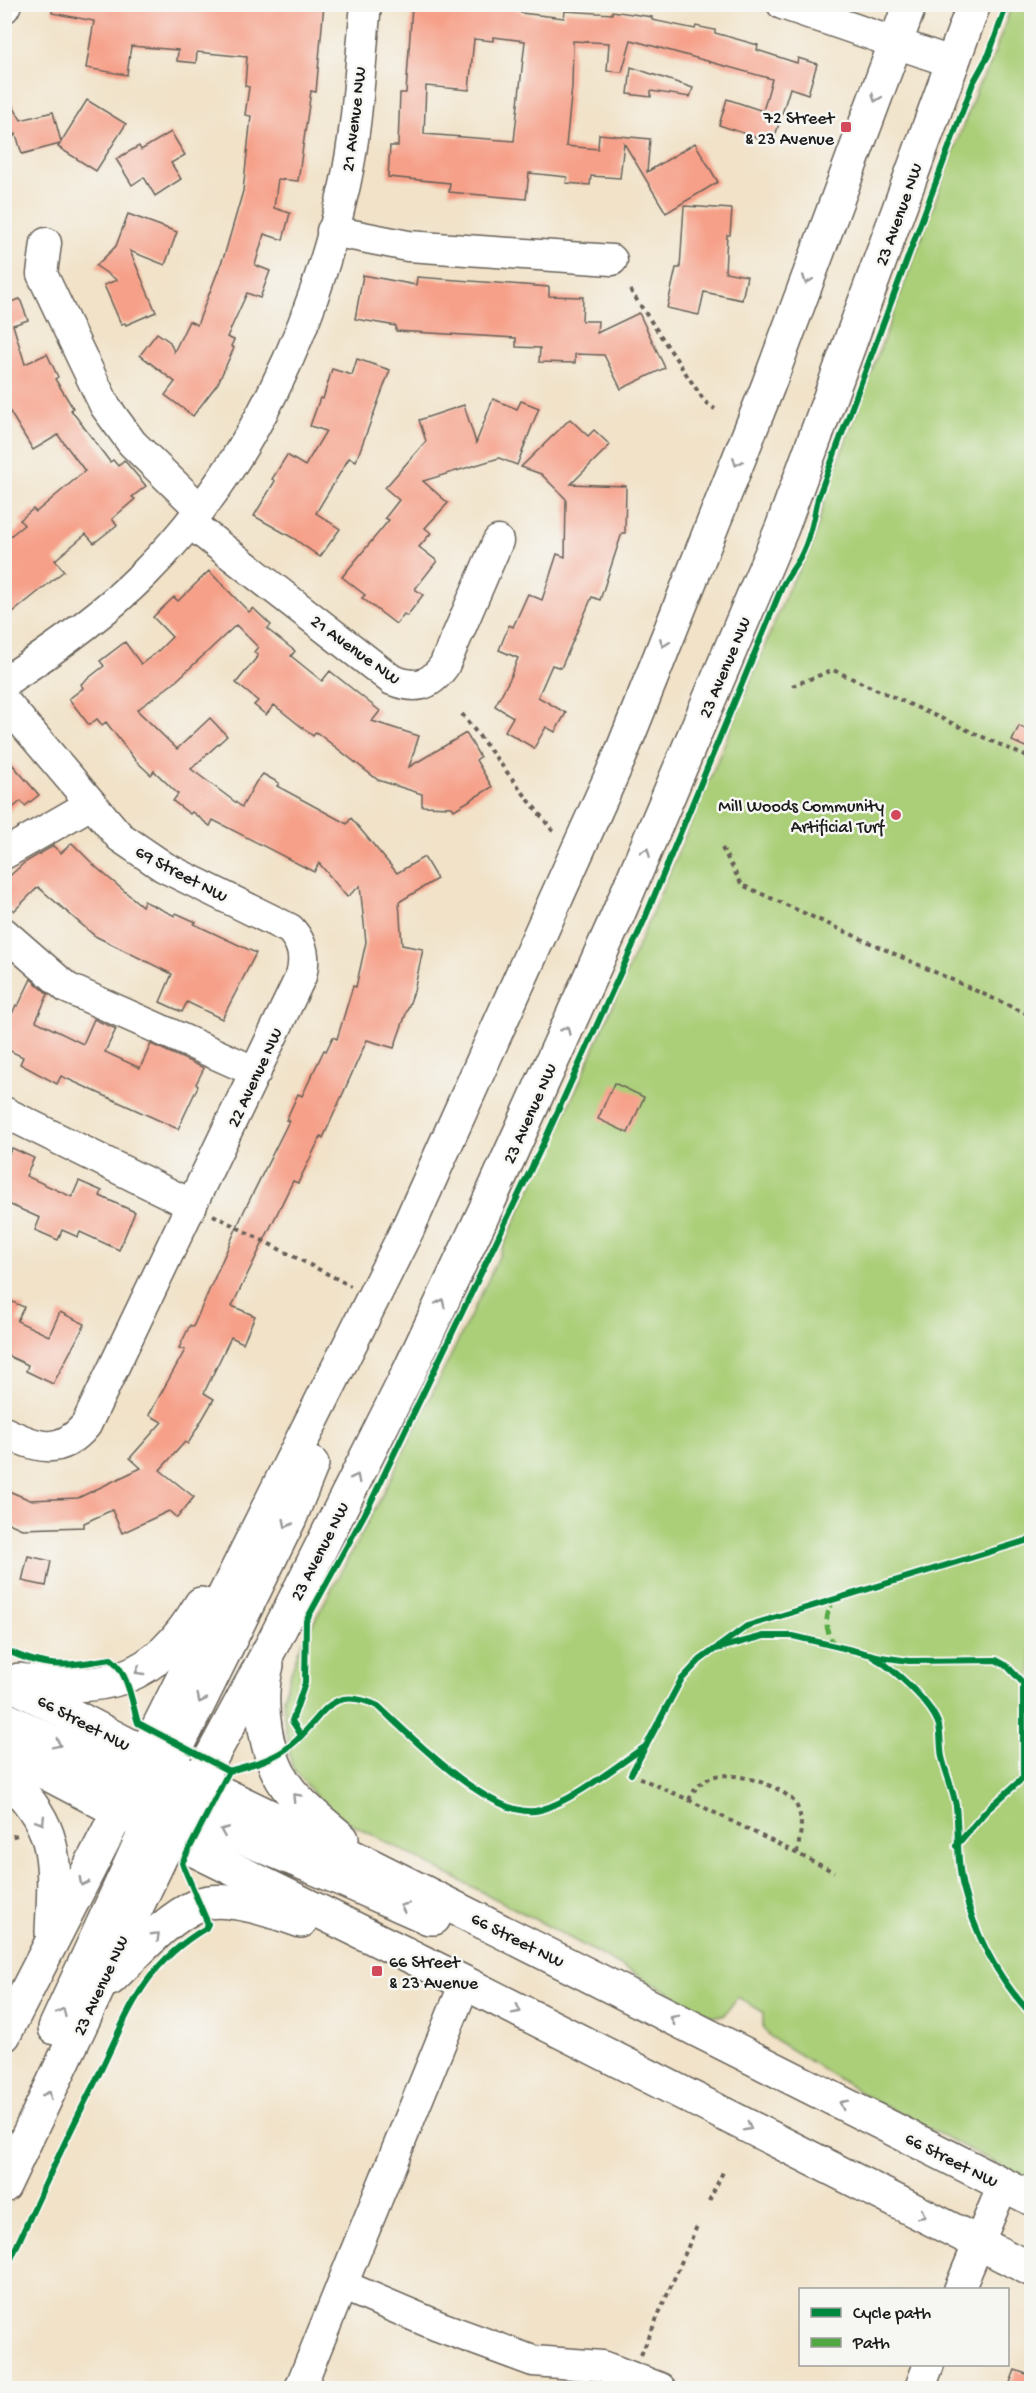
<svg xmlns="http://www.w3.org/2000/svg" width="1036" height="2393" viewBox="0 0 1036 2393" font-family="'Gochi Hand',sans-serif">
	<rect width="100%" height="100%" fill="#f6f6f2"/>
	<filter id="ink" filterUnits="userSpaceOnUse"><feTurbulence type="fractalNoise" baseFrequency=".0167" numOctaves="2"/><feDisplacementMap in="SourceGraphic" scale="12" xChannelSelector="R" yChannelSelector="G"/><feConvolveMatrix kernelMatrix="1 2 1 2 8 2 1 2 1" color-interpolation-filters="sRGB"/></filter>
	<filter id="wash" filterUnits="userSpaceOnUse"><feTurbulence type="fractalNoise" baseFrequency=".008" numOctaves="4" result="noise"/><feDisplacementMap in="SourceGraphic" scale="24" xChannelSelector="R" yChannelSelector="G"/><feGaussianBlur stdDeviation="1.35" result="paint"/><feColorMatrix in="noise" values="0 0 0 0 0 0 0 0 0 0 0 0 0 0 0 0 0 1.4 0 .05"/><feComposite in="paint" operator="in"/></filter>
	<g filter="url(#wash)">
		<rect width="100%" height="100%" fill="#f1e2c8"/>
		<!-- green -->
		<path fill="#abcf79" stroke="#64764a" stroke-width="1.5" d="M1012 5H1031V2181L873 2100 772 2038 763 2029V2012L738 1997 723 2016H712L548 1926 344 1820 320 1801 292 1767 285 1728 283 1697 298 1651 383 1494 488 1280 580 1081 716 764 789 587 810 550 818 526 825 496 978 86 990 65Z"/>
		<g id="blocks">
			<!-- building -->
			<g fill="#f6a089" fill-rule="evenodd">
				<path d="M52 4H324L316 92 311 91 298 181 278 179 274 208 290 213 283 240 264 234 255 265 270 271 260 298 247 293 227 337 234 340 231 346 234 348 218 383 193 416 165 395 175 382 140 355 157 333 170 342 174 352 189 321 197 325 225 253 243 191 251 116 245 115 249 87 245 86 247 57 197 52 196 63 177 61 178 50 131 46 127 75 86 68 94 21 52 13Z"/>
				<path d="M459 4 496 6 521 10V13L564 18 565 11 612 14V11L652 17V20L695 29 696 26 715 30V33L758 45 757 50 797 63 798 58 817 64 808 94 790 88 773 143 719 125 727 99 763 111 772 79 631 40 622 72 607 71 609 43 573 41 572 87 566 146 598 149 599 134 650 139 647 172 695 143 718 182 666 213 624 143 620 178 591 176 590 185 566 183 567 177 529 173 526 199 449 192 450 183 388 177 390 146H398L400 93H406L412 6 458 10ZM493 37 525 41 514 141 424 134 426 86 469 90 474 39 493 41Z"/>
				<path d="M631 67 693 88 690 97 651 91V97L628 94Z"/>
				<path d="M4 91 21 120 53 112 61 142 87 100 126 124 96 171 58 147 60 144 22 154 16 134 4 148Z"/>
				<path d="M171 132 185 155 171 163 181 179 155 196 144 177 132 185 116 159 139 146 141 150Z"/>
				<path d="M684 206 732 209 730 235H727L725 272 747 276 742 300 704 292 699 315 667 308 676 268H680Z"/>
				<path d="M128 214 177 232 165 265 130 251 156 312 126 325 125 323 121 324 104 285 117 280 96 266 116 246Z"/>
				<path d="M363 275 416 285 417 277 549 287V296L583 297 582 321H598L597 333 639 313 665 368 621 389 604 355 575 354V363L539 362 540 348 516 347V338L396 331V326L355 319Z"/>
				<path d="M20 299 28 320 13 325 25 364 47 354 58 377 55 379 73 408 71 410 110 462 113 460 118 466 124 460 146 486 132 497 135 499 112 519 117 525 94 543 86 534 55 560 64 571 12 613 4 604V541L24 525 20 520 33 509 36 512 85 471 58 435 33 450 4 402V304Z"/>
				<path d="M357 359 390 370 356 461 349 458 316 513 340 529 320 557 293 538 254 516 275 481 272 479 287 455 305 466 326 431 310 426 320 398 323 399 332 369 352 375Z"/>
				<path d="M493 399 517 409 521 401 539 408 517 465 499 458 423 481 448 503 425 528 431 533 419 547 437 561 415 589 423 595 407 616 404 614 396 624 362 598 365 595 342 577 389 520 385 518 399 500 385 488 426 441 419 420 464 405 476 443Z"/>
				<path d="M570 419 588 436 594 430 610 445 571 484 626 486 625 533H622L600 600 592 597 561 668 552 665 538 697 566 713 555 732 546 727 534 748 505 731 513 717 495 706 512 675H511L518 658 499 650 509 625 513 627 528 594 542 600 557 554 565 557 566 499 541 474 521 467Z"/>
				<path d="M209 571 249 612 253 608 271 625 267 629 295 651 291 656 322 681 330 671 380 711 372 721 419 736 409 767 466 733 480 757 476 760 492 787 454 810 452 807 422 806V794L378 780 316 732 313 736 274 705 266 715 254 705 258 701 236 683 258 656 254 652 258 647 236 625 175 682 137 710 177 749 210 718 227 736 191 769 242 807 256 782 263 774 279 783 277 786 347 824 351 818 397 873 424 857 437 879 399 902 402 945 423 949 414 991 394 1048 367 1040 323 1138 321 1136 298 1183 293 1181 232 1306 255 1316 243 1343 231 1337 204 1393 214 1399 188 1444 185 1442 160 1470 194 1497 177 1518 169 1511 122 1533 112 1510 84 1523V1527L22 1529 4 1521V1489L30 1500 78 1498 141 1468 130 1458 162 1422 149 1415 185 1350 179 1348 190 1325 193 1327 244 1211 289 1121 286 1120 298 1094 302 1096 324 1050 326 1051 333 1037 337 1039 353 986 356 987 366 942 360 886 347 897 319 863 314 872 213 820 210 826 192 812 190 814 173 801 178 794 154 771 151 775 135 760 106 722 102 725 97 719 89 725 69 699 83 688 81 684 104 666 100 661 125 642 141 664 156 653 172 637 153 617 174 597 178 601Z"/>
				<path d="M1019 726 1032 732V750L1012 741Z"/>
				<path d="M4 755 39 795 25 806 21 801 4 815Z"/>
				<path d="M72 843 97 868 142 906 144 901 175 916 176 913 196 922 194 924 256 953 222 1019 187 1002 182 1012 160 1002 172 974 95 936 38 887 14 911 4 902V881L24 863 53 846 61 853Z"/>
				<path d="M31 979 48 994 36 1021 83 1044 94 1019 116 1029 105 1052 140 1068 151 1044 204 1068 196 1084 198 1086 178 1129 61 1076 57 1084 20 1064 23 1057 4 1048V1012L11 1016 16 1005 18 1006Z"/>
				<path d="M614 1083 644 1097 628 1133 598 1119Z"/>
				<path d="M12 1148 34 1158 26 1176 72 1197 79 1181 102 1191 100 1196 135 1212 119 1250 80 1232 78 1237 62 1230 58 1240 35 1230 40 1218 4 1202V1163Z"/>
				<path d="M4 1298 24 1307 17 1321 49 1336 60 1312 85 1324 53 1384 26 1371 28 1365 4 1354Z"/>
				<path d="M28 1556 51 1561 46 1586 22 1581Z"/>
				<path d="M1015 2370 1032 2376V2388H1008Z"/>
			</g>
		</g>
	</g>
	<g filter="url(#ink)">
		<use href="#blocks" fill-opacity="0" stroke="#676158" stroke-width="1.5"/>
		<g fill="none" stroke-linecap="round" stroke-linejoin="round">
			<!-- minor casing -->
			<g stroke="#676158" stroke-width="33">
				<g id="minor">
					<path d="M782 4 954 63"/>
					<path d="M4 8 6 4"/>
					<path d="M332 231 408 246 612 260"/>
					<path d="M46 243 42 274 105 406 132 443 200 509"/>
					<path d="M190 523 392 680C416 689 429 687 444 666L498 541"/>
					<path d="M4 682C54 650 102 616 144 574 249 469 313 329 345 185 358 126 360 64 366 4"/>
					<path d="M4 701 120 837 164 867 290 929C303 943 306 958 301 976L86 1425C60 1457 37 1447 4 1432"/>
					<path d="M4 854 91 804"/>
					<path d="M4 933 67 988 256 1072"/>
					<path d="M4 1112 192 1205"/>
					<path d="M342 2285 438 2326 533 2361 602 2366 660 2388"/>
					<path d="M959 2290 1003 2185"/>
					<path d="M300 2388 465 1983"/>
					<path d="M920 2388 929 2364"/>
				</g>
			</g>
			<!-- major casing -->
			<g stroke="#676158" stroke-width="36">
				<g id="major">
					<path d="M267 1665C257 1703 265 1761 291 1792 306 1810 325 1824 342 1839"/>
					<path d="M4 1680 219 1792 370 1865 1032 2199"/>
					<path d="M19 1680C106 1693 154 1683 201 1604"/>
					<path d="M4 1718 132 1781 153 1784"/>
					<path d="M4 1751 170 1838 465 1983 1032 2270"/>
					<path d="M4 1776C61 1825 55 1864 52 1932"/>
					<path d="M160 1808 182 1812 348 1882 429 1918H434"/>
					<path d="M170 1838C158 1811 158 1792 168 1766L290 1518 312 1464"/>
					<path d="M110 1979C137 1954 164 1920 198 1905 223 1894 276 1912 301 1921"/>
					<path d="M55 2028 148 1826 147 1803"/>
					<path d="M4 2035 111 1826 145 1754 408 1228 621 754 768 386 910 4"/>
					<path d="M4 2186 182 1812 273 1643 408 1374 486 1208 617 917 782 528 974 4"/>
				</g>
			</g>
			<!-- path -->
			<g stroke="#676158" stroke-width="4" stroke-dasharray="4.5 4.5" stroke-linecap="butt">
				<path d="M630 290 705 402 715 409"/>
				<path d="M792 686 833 670 1032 759"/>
				<path d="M462 714 555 834"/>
				<path d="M722 848 742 885 1032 1016"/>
				<path d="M213 1215 351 1286"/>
				<path d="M631 1774 689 1800 834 1872"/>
				<path d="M689 1800C693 1790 701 1781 712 1777 732 1770 782 1785 795 1803 805 1818 800 1837 797 1853"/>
				<path d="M4 1839 20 1834"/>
				<path d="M709 2201 724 2170"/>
				<path d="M641 2355 697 2226"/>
			</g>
			<!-- minor -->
			<use href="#minor" stroke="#fff" stroke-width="30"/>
			<!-- major -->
			<use href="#major" stroke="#fff" stroke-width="33"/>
			<!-- quiet -->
			<path stroke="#52a943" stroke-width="4.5" stroke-dasharray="9 4.5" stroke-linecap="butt" d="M834 1599C824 1616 824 1630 835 1646"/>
			<!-- cycleway casing -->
			<g stroke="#f6f6f2" stroke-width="10">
				<g id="cycleway">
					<path d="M4 1649C48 1670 65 1666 111 1659 128 1672 132 1703 138 1723L229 1771"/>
					<path d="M716 1649 764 1636H793L881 1657 909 1661 996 1660 1007 1666 1023 1683V1778L986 1811 956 1846"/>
					<path d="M873 1657C892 1667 933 1704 939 1726 941 1736 940 1747 942 1757 946 1774 953 1789 956 1806 959 1834 956 1859 963 1887 975 1935 998 1979 1032 2015"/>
					<path d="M301 1735 292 1721 305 1683 306 1621 370 1504 543 1144 643 923 782 587C787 577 794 568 800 558 810 539 814 518 818 498L973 83 989 54 1007 4"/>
					<path d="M631 1774 681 1680 700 1660 747 1626 1032 1539"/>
					<path d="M4 2274C33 2210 62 2146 94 2084 127 2019 138 1968 206 1928L208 1924 182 1863 229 1771C250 1765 273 1760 290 1746 323 1721 326 1682 378 1706 409 1734 494 1823 540 1810 573 1801 616 1766 646 1746"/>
				</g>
			</g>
			<!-- cycleway -->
			<use href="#cycleway" stroke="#00873e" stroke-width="6"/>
		</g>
		<!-- one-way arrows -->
		<defs><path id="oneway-chevron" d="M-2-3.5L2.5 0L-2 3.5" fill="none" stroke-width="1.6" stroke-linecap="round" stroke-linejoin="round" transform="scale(1.5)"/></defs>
		<g stroke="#999">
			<use href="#oneway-chevron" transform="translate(876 98) rotate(111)"/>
			<use href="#oneway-chevron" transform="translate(807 280) rotate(110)"/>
			<use href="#oneway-chevron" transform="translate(737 462) rotate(112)"/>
			<use href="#oneway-chevron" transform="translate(664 643) rotate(111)"/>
			<use href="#oneway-chevron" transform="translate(646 852) rotate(-67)"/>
			<use href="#oneway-chevron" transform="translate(566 1030) rotate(-66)"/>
			<use href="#oneway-chevron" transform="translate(441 1303) rotate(-65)"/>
			<use href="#oneway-chevron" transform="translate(356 1478) rotate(-63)"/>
			<use href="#oneway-chevron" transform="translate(287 1524) rotate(116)"/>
			<use href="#oneway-chevron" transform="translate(139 1671) rotate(150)"/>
			<use href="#oneway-chevron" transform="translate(201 1699) rotate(116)"/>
			<use href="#oneway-chevron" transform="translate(57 1744) rotate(26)"/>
			<use href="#oneway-chevron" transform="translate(296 1797) rotate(-133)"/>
			<use href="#oneway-chevron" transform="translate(41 1821) rotate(59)"/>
			<use href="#oneway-chevron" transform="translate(224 1831) rotate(-157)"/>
			<use href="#oneway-chevron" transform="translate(83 1882) rotate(117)"/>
			<use href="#oneway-chevron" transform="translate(404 1907) rotate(-156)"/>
			<use href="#oneway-chevron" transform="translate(156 1936) rotate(-44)"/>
			<use href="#oneway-chevron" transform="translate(517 2010) rotate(27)"/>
			<use href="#oneway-chevron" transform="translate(62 2012) rotate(-65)"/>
			<use href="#oneway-chevron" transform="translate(674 2019) rotate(-153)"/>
			<use href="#oneway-chevron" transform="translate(48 2095) rotate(-64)"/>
			<use href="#oneway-chevron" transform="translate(843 2104) rotate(-153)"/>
			<use href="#oneway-chevron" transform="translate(748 2127) rotate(27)"/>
			<use href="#oneway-chevron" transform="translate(922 2215) rotate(27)"/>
		</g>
	</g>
	<!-- markers -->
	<g fill="#d1495b" stroke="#f6f6f2" stroke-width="2">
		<rect x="840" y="121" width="12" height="12" rx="3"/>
		<circle cx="896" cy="815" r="6"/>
		<rect x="371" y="1965" width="12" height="12" rx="3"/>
	</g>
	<g text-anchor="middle" stroke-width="5" stroke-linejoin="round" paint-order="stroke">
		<!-- poi labels -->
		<g font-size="18" fill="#1c1c1c" stroke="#f6f6f2" text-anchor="end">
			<text x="834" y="123">72 Street<tspan x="834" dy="21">&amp; 23 Avenue</tspan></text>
			<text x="884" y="811">Mill Woods Community<tspan x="884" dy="21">Artificial Turf</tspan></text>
			<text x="389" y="1967" text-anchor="start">66 Street<tspan x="389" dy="21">&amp; 23 Avenue</tspan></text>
		</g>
		<!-- street labels -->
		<g font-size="18" fill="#1c1c1c" stroke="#f6f6f2">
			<text transform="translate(353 119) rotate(-83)" y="6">21 Avenue NW</text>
			<text transform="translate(898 214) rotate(-70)" y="6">23 Avenue NW</text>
			<text transform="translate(356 649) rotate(36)" y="6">21 Avenue NW</text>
			<text transform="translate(724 667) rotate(-67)" y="6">23 Avenue NW</text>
			<text transform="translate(182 873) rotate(28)" y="6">69 Street NW</text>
			<text transform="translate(254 1077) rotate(-65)" y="6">22 Avenue NW</text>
			<text transform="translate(529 1113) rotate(-66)" y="6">23 Avenue NW</text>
			<text transform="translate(319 1551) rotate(-63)" y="6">23 Avenue NW</text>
			<text transform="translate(84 1722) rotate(28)" y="6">66 Street NW</text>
			<text transform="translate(518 1939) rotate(27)" y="6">66 Street NW</text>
			<text transform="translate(100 1985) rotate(-65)" y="6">23 Avenue NW</text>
			<text transform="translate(952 2159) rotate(27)" y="6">66 Street NW</text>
		</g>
	</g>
	<!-- margin -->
	<rect width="1036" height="2393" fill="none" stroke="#f6f6f2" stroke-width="24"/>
	<!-- legend -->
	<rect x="799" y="2288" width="210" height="78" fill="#f6f6f2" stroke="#9f9f9c" stroke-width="1.5"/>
	<rect x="811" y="2308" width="30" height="9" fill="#00873e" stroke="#9f9f9c" stroke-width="1.5"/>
	<text x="853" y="2318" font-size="18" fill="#1c1c1c">Cycle path</text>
	<rect x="811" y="2338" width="30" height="9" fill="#52a943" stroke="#9f9f9c" stroke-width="1.5"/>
	<text x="853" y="2348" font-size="18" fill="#1c1c1c">Path</text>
</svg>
